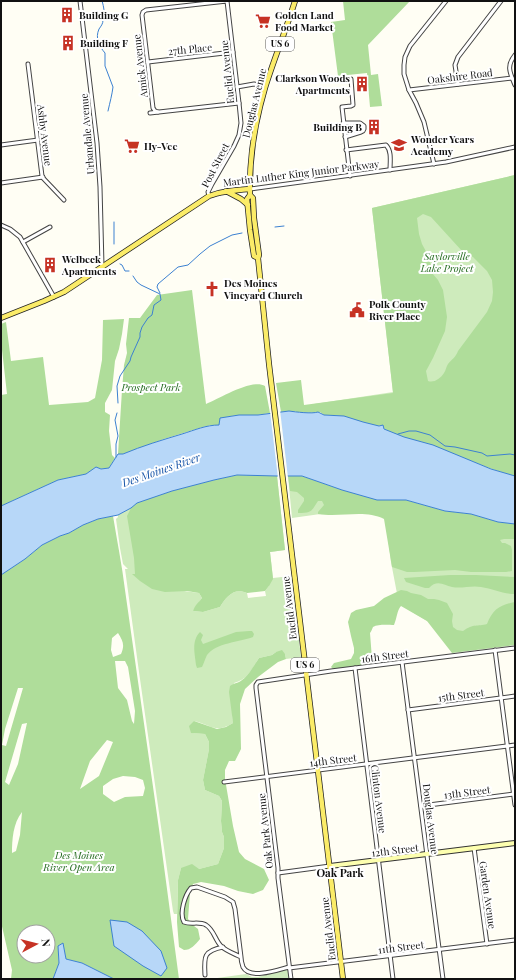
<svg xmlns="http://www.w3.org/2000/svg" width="516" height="980" viewBox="0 0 516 980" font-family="'Playfair Display',serif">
	<rect width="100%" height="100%" fill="#fffef4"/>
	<!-- green -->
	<g fill="#ceebbc" fill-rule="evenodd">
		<path d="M515 175V476L404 437 384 429 314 404 393 392 372 208Z"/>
		<path d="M248 475 277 476 285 550 270 552 273 578 291 576 301 657 286 659 285 654 276 652 272 655 259 658C251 670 248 679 234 683L232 709 233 723C215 734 212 725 194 721L192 733 205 734 209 742V749L203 780 205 790 219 796 222 801 221 821 222 832 224 837V848L218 864 199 869 181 868 178 880 177 914H174L173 911 139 672 125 569H128L123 564 120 548 116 519 118 517V515L131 508 137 503 172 491 201 483ZM269 586 265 591 266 596 248 598 247 593C234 587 226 597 220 607L203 612 193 611 202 598 199 593 184 591Z"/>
		<path d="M288 476 369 497 498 522 515 524V645L442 630 399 604 391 562 384 505 292 518Z"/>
		<path d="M289 967 291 979H210L246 974 252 977H258Z"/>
	</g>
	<!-- forest -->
	<g fill="#afdd9a" fill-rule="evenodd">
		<path d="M343 1H410L368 45 371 75 378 74 382 106 370 107 367 73 338 76 331 22 345 20Z"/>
		<path d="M515 175V476C487 469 461 456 434 446 417 439 394 438 380 425L379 426 334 415H324L320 412C312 414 298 412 290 411 287 411 284 412 281 412L276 383 301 380 304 405 393 393 372 208ZM423 214 431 217 462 251 473 257 487 271 492 280 493 292 492 301 487 312 458 351C456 357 452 359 448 364 446 367 446 370 444 373 440 379 434 383 428 381L426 371 433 358 445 331 447 317 443 290 438 280 432 273 429 257 422 244 419 234 417 218Z"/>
		<path d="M192 290 206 404C219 399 252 378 265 386L270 413 258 415H247L231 416 219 425H212L203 427 164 439 123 454H118L122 390 124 365 127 353 126 344 129 318H140L157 295Z"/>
		<path d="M124 319 122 334 119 349 115 361 112 390 105 403V412L110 415 109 431 112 455 115 458 109 468 101 469 96 467 86 474 58 480 1 506V395L7 394 1 341V324L6 322 11 361 43 357 49 405 88 402 95 398 102 360 103 320Z"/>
		<path d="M237 475 277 476 285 550 270 552 273 579 269 586 265 591 247 593C234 587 226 597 220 607L203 612 193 611C195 605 199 602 202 598L199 593 187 591 165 592 152 589 140 581 132 574H135L134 558 127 516 131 508 137 503 172 491 214 480Z"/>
		<path d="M288 476H302L325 484 342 490 377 500H406L445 511 471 514 498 522 515 524V539H504L500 540 502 543H505L511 546 512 550V571L506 572H471L455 570 414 572H407L392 567 384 519C364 509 340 518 318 514V512L324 505 322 501H318C311 511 313 513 298 513V510L304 501V498L297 492 290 491Z"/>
		<path d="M113 516C117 541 122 565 125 590L159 829 179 979H114L82 963 66 959 63 944 58 946 59 963 53 979H11L12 970 1 922V575L25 559 42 545 60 536 69 533 83 525 98 519ZM118 633C123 641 125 645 121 654L113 657 111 650 112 638ZM115 661H125L128 667 135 711 134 724 132 721 127 700 118 688ZM18 688H23L6 746 2 745 5 729ZM27 723 18 764 9 785 5 782 22 724ZM107 740 113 742 99 776 80 789 90 761ZM123 776 135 777 143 780 145 788 143 796 125 797 114 802 103 794V786L113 779ZM22 812 20 835 16 851 12 853C12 840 13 823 22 812ZM24 932H48V956H24Z"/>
		<path d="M450 575H476L515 577V594C503 594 493 589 481 587 471 585 462 589 452 587 444 585 437 579 429 588H425L406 582 404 578Z"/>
		<path d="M401 590 407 591 411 593 421 595 428 599H434L439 600 447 603 453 614 452 621 453 627 457 630 463 631C474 623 477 627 487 624 493 609 500 605 515 602V645L452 653 427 621 401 606C397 610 397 618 394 625 388 625 378 624 373 627 372 629 371 632 370 633L372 659 370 664 333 669 331 667 334 663 351 659 354 653V648L351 636 348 622 351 613 356 610 374 606 384 598Z"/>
		<path d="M249 631H252L254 634 253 637C239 642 216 643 207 655 205 659 204 663 202 667L197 668 196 665C195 654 191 641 200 632L203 635 201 640 203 644 236 632Z"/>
		<path d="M282 650 285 654 286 659 278 662 258 677 245 689 240 704 241 749 235 761H229L225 770V779L233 826 239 852 245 859 264 869 269 880 263 890 253 894 238 891 224 886 201 882 193 884 190 893 188 919 194 926 198 929 200 939C195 945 191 950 184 950L179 947 177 922 178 880 181 868 192 864 199 869 218 864 224 848V837L222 832 221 821 222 801 219 796 205 790 203 780 209 749V742L205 734 191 733 189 726 194 721 217 729 226 727 233 723 229 692 230 686C234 683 239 683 242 680 249 675 254 665 259 658L272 655 276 652Z"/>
	</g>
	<!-- water -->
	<g fill="#b7d7f8" stroke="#3c81d1">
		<path d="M289 411C296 412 312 414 318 412L324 415 344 416 363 422 379 426 383 425 384 429 404 437 433 445 491 469 515 476V524L498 522 471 514 445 511 406 500H377L342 490 325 484 302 476H277L237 475 214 480 172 491 137 503 131 508 118 515 98 519 83 525 69 533 60 536 42 545 25 559 1 575V506L58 480 86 474 96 467 101 469 109 468 118 454H123C142 446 162 440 182 434 195 430 206 425 219 425L220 418 239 415H258Z"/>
		<path d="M110 920 127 922 142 931 161 951 167 968 161 976 143 966 114 946Z"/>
		<path d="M63 943 66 959 82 963 114 979H53L59 963 58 946Z"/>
	</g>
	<!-- pier -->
	<path fill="#fffef4" d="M280 410 288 478H278L270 411Z"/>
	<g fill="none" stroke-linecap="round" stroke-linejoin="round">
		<!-- stream -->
		<g stroke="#3c81d1" stroke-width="1">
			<path d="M102 1C104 7 105 14 103 20 103 24 101 26 99 29 95 38 99 46 105 53V66L113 87C112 95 110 102 108 111"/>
			<path d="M114 222V244"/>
			<path d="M275 227 284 226"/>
			<path d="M120 264 122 265 125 271H129"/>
			<path d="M160 293 157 287 158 284 178 267 188 265 200 254 210 246 232 235 242 233"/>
			<path d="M118 403 117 386 120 376 130 361 131 357 140 337V333L142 327 148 318 152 315 154 305 161 300 160 294 141 285 137 282 133 276"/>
			<path d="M398 434 409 431H416L430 435 445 446 455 447 482 453 487 456 510 454 515 455"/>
			<path d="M116 457V444L118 436 115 420 117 413"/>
		</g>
		<!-- minor casing -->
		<g stroke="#444" stroke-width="5">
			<g id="minor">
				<path d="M80 1 97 143 100 187 102 266"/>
				<path d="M515 55C506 66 510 73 515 85"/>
				<path d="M148 62 233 52"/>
				<path d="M28 64 42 176 43 178 64 200"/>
				<path d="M458 84 455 65 458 57 501 1"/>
				<path d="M237 87 254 84 265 87"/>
				<path d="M409 90 512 78"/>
				<path d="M158 112 155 111 153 108 142 15 143 12 146 10 227 1 239 103 241 123 239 135 234 146 212 184 208 192 209 196"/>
				<path d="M150 113 239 103"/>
				<path d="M343 123H360L364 126V129L363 131 361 132 345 137"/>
				<path d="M1 145 38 140"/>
				<path d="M346 150 386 145C392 151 390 162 390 170"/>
				<path d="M434 164 424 122 416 103 409 90 404 74V65L405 57 410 46 446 1"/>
				<path d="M350 176 342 107 351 106 353 105 351 79"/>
				<path d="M1 183 43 177"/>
				<path d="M250 189 446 162 515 147"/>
				<path d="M1 225 10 229 20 237 54 297"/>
				<path d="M23 242 50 227"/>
				<path d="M495 650 515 805"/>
				<path d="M402 662 443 979"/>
				<path d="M355 668 393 979"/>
				<path d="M408 710 515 696"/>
				<path d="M224 782 515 745"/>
				<path d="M421 806 514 794"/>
				<path d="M474 848 487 944"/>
				<path d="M278 873 330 866"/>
				<path d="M241 957 235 909 233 902 225 897 197 887 191 888C185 895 179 913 184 922 191 925 199 921 206 925 214 930 215 940 221 946 226 951 235 954 241 957 241 960 242 964 243 967 250 980 278 970 289 967"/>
				<path d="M289 968 515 940"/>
				<path d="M205 975C204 957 203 951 223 947"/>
				<path d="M291 979 278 878V868L256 688V685L258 682 331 671 515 648"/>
			</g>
		</g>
		<!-- secondary casing -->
		<g stroke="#333" stroke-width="6">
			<path id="secondary" d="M330 866 515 843"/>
		</g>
		<!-- primary casing -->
		<g stroke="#222" stroke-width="6">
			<g id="primary">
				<path d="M295 1C286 30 274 59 265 88 255 122 249 159 250 195L253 198 254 218 259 255 258 258 269 364 343 979"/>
				<path d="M226 191 241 199 248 205"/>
				<path d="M250 195 247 199 250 230 254 256 258 258"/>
				<path d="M1 318 44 301 64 292 209 196C222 191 236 190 250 189"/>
			</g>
		</g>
		<!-- minor -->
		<use href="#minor" stroke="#fff" stroke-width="3"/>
		<!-- secondary -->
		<use href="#secondary" stroke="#fdffaf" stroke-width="4"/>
		<!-- primary -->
		<use href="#primary" stroke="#fbec68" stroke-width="4.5"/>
	</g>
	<!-- icons -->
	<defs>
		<g id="building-bare" transform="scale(1.2)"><path d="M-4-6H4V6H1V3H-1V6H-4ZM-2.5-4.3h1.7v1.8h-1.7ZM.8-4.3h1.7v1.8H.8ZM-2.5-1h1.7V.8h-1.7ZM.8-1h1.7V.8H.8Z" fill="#c63224" stroke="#fff" stroke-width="2.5" paint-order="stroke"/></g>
		<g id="supermarket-bare" transform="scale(1.2)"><path d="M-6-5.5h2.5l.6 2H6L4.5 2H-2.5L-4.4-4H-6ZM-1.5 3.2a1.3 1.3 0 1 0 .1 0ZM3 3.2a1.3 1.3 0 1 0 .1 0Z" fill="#c63224" stroke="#fff" stroke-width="2.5" paint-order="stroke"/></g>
		<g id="school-bare" transform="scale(1.2)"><path d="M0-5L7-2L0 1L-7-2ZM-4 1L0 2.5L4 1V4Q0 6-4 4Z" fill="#c63224" stroke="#fff" stroke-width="2.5" paint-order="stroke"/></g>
		<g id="church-bare" transform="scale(1.2)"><path d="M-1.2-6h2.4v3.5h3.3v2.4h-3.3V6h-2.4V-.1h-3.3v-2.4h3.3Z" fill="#c63224" stroke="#fff" stroke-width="2.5" paint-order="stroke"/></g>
		<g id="civic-bare" transform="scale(1.2)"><path d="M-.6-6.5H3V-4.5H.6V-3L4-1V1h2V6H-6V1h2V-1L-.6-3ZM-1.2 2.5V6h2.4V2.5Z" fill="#c63224" stroke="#fff" stroke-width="2.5" paint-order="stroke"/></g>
	</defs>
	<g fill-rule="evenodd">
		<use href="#building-bare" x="67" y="15"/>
		<use href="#supermarket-bare" x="263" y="21"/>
		<use href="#building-bare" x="68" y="43"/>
		<use href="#building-bare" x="362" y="84"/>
		<use href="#building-bare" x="374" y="127"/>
		<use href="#school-bare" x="399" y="145"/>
		<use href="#supermarket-bare" x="132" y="146"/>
		<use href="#building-bare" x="50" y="265"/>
		<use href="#church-bare" x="212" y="289"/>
		<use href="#civic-bare" x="357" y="310"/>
	</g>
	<g text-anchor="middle" stroke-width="4" stroke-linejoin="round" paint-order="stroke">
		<!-- shield labels -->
		<g fill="#fff" stroke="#585858" stroke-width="1">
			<rect x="266" y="37" width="28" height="14" rx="3"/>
			<rect x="291" y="658" width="28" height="14" rx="3"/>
		</g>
		<g font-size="9" font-weight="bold" fill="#111">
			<text x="280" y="47">US 6</text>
			<text x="305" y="668">US 6</text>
		</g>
		<!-- poi labels -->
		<g font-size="10" font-weight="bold" fill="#111" stroke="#fff" text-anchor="start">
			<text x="79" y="19">Building G</text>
			<text x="275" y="19">Golden Land<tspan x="275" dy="12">Food Market</tspan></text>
			<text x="80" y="47">Building F</text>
			<text x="350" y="82" text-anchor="end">Clarkson Woods<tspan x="350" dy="12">Apartments</tspan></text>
			<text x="362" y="131" text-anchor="end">Building B</text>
			<text x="411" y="143">Wonder Years<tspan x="411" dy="12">Academy</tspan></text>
			<text x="144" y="150">Hy-Vee</text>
			<text x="62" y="263">Welbeck<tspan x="62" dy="12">Apartments</tspan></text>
			<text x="224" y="287">Des Moines<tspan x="224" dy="12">Vineyard Church</tspan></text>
			<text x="369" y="308">Polk County<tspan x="369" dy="12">River Place</tspan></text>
		</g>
		<!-- street labels -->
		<g font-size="10" fill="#111" stroke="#fff">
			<text transform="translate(190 49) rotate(-6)" y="4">27th Place</text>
			<text transform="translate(140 66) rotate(-97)" y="4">Amick Avenue</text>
			<text transform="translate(227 72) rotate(-96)" y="4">Euclid Avenue</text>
			<text transform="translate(460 76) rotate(-7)" y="4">Oakshire Road</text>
			<text transform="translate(254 103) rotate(-76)" y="4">Douglas Avenue</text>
			<text transform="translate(87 134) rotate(-95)" y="4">Urbandale Avenue</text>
			<text transform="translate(45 135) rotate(83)" y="4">Ashby Avenue</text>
			<text transform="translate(215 165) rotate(-63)" y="4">Post Street</text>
			<text transform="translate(301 173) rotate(-7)" y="4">Martin Luther King Junior Parkway</text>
			<text transform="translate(289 608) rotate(-97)" y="4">Euclid Avenue</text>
			<text transform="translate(385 656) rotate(-7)" y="4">16th Street</text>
			<text transform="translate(461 695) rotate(-7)" y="4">15th Street</text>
			<text transform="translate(333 760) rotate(-7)" y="4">14th Street</text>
			<text transform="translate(467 792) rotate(-7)" y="4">13th Street</text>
			<text transform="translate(379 799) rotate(83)" y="4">Clinton Avenue</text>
			<text transform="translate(431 819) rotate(83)" y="4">Douglas Avenue</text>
			<text transform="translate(265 831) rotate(-96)" y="4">Oak Park Avenue</text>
			<text transform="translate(395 850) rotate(-7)" y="4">12th Street</text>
			<text transform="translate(488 895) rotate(82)" y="4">Garden Avenue</text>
			<text transform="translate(328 929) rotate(-97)" y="4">Euclid Avenue</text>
			<text transform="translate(401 947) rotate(-7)" y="4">11th Street</text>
		</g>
		<!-- park labels -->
		<g font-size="10" font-style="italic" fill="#236b1e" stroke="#fff">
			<text x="447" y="260">Saylorville<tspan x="447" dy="12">Lake Project</tspan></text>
			<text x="151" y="391">Prospect Park</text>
			<text x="79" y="859">Des Moines<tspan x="79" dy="12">River Open Area</tspan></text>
		</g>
		<!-- water labels -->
		<g font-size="11" font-style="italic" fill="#1553a7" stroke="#fff">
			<text transform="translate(161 470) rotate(-19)" y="4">Des Moines River</text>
		</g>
		<!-- neighbourhood labels -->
		<g font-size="11" font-weight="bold" fill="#111" stroke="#fff">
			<text x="340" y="877">Oak Park</text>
		</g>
	</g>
	<!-- border -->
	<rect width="516" height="980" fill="none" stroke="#111111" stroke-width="4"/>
	<!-- north arrow -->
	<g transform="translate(36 944) rotate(83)"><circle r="19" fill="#ffffff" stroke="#a0a0a0"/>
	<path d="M0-3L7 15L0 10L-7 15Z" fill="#c63224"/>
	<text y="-6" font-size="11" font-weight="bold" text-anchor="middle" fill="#111111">N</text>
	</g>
</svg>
